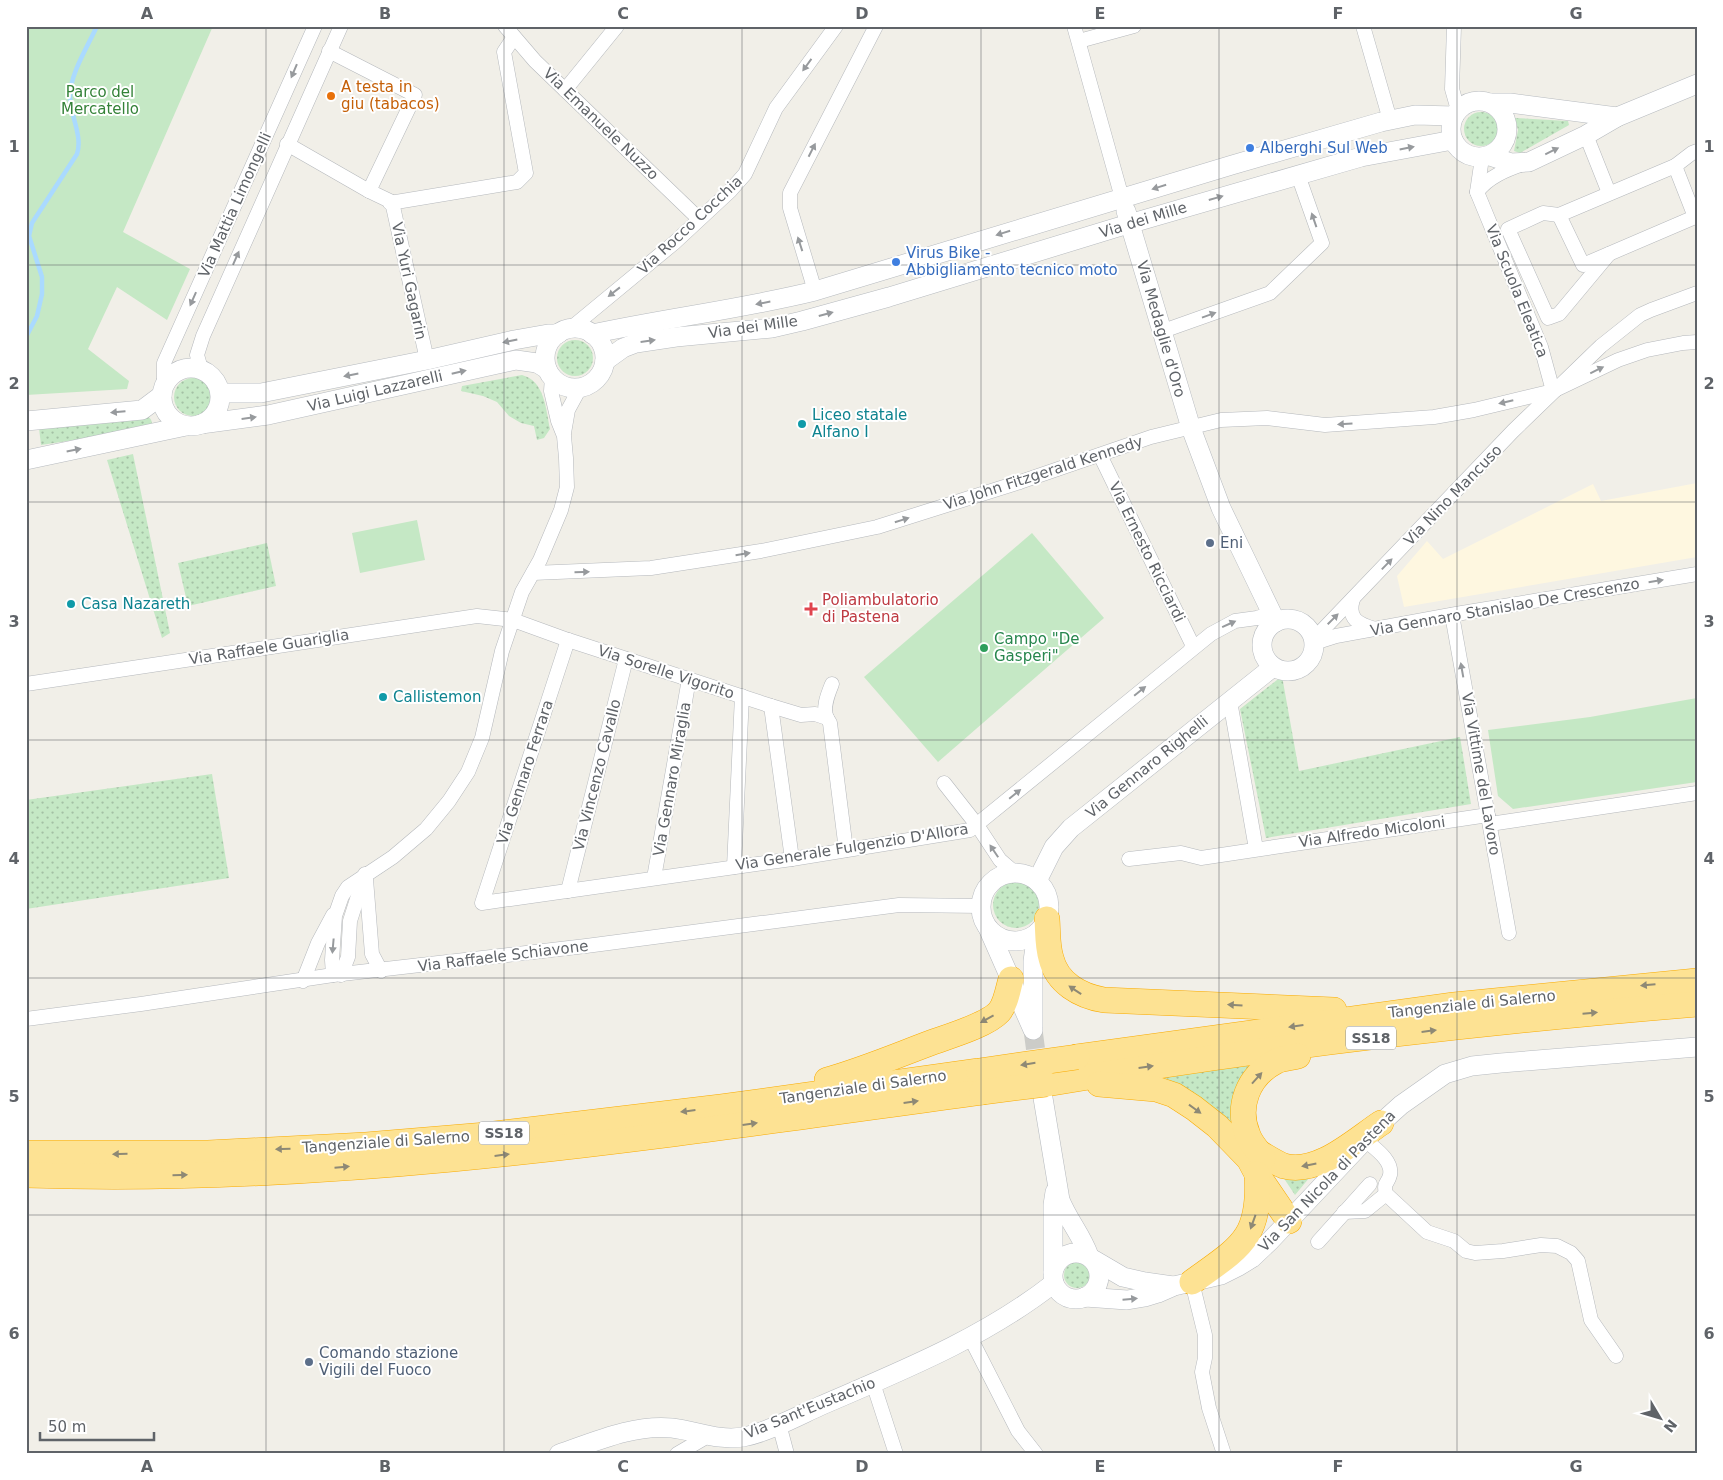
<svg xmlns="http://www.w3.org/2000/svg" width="1723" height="1480" viewBox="0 0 1723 1480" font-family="'DejaVu Sans',sans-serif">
	<defs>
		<pattern id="grass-dots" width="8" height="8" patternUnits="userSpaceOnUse" patternTransform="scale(1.25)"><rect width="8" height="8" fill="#c5e8c5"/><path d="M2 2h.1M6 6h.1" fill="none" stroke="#a3c0a4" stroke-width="1.8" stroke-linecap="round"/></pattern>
	</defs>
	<rect width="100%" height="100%" fill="#f1efe8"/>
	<!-- commercial -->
	<path fill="#fef7e0" d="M1697 483V557L1404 607 1397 576 1427 541 1443 559 1593 484 1601 501Z"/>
	<!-- grass -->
	<g fill="url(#grass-dots)">
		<circle cx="1481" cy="129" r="17"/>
		<path d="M1515 118 1568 121 1569 125 1520 153 1514 151 1518 130Z"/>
		<circle cx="575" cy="358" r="18"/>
		<path d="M522 375C545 381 546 410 550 429L544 438 537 440 534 426 521 423 509 416 497 402 483 396 461 391 462 386Z"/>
		<circle cx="193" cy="397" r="19"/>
		<path d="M146 416C151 418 152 420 152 426L148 429 41 445 39 428Z"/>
		<path d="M133 454 170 633 162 638 107 460Z"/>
		<path d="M267 543 276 586 188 606 178 563Z"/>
		<path d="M1282 676 1299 771 1460 737 1471 804 1266 838 1240 709Z"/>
		<path d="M212 774 229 878 26 909V800Z"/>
		<circle cx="1016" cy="905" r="23"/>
		<path d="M1262 1062 1244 1145 1140 1079Z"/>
		<path d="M1277 1168 1315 1171 1295 1195Z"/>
		<circle cx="1077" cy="1275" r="13"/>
	</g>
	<!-- green -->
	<g fill="#c5e8c5">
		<path d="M26 26H213L123 232 190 269 167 320 117 287 88 349 129 381 127 389 26 395Z"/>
		<path d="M417 520 425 560 360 573 352 533Z"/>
		<path d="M1032 533 1104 618 938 762 864 677Z"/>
		<path d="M1697 698V782L1513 809 1498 796 1488 730 1590 717Z"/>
	</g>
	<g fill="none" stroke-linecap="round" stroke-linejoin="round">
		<!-- stream -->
		<path stroke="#aadaff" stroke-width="4.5" d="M26 337 37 316 42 294V277L29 236 32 223 77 154C83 136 70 115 70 96 70 74 88 46 97 26"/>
		<!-- secondary-tunnel -->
		<path stroke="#ccccc8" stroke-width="19" stroke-dasharray="19 9" stroke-linecap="butt" d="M1033 1030 1039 1075"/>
		<!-- street casing -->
		<g stroke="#b5b8bc" stroke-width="15">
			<g id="street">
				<path d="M505 26 535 61 699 219"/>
				<path d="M1074 26 1122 198"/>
				<path d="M1363 26 1390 120"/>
				<path d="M1454 26 1452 89 1458 110"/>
				<path d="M1079 41 1134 26"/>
				<path d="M329 51 415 95 369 191"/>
				<path d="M565 90 617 26"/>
				<path d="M1586 135 1609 193"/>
				<path d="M287 144 369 191 392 202 427 360"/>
				<path d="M1482 158 1477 192 1541 347 1553 391"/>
				<path d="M1675 166 1695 217 1583 265 1559 215Z"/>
				<path d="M1675 166 1692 153 1697 151"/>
				<path d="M1477 192C1488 177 1506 170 1523 164"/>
				<path d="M390 203 517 182 526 173 504 52 514 37"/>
				<path d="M1559 215 1543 213 1508 229 1548 318 1559 314 1609 254"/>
				<path d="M815 291 790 208V193L876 26"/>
				<path d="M570 329 674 243 730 191 745 174 776 108 836 26"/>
				<path d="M1163 331 1270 293 1322 243 1298 175"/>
				<path d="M201 369 197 355 203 336 341 26"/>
				<path d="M164 385V363L315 26"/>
				<path d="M564 433 568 410 580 388"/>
				<path d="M1100 455 1192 644 1191 649"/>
				<path d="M533 573 651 568 761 551 877 527 1020 482 1151 437 1221 420 1267 418 1325 425 1434 417 1474 410 1553 391 1618 360 1647 350 1683 343 1697 342"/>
				<path d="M1353 599C1347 619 1358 624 1375 629"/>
				<path d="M1452 615 1509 933"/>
				<path d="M1314 639 1513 431 1601 346 1640 315 1651 310 1697 293"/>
				<path d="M568 640 482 903 792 859 970 830 1211 634 1235 621 1257 618 1272 613"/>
				<path d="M1314 643 1336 636 1456 614 1697 574"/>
				<path d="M26 684 477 616 513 620 568 640 771 706 801 715 815 714 827 718 830 723 846 850"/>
				<path d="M1230 701 1256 849"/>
				<path d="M771 706 792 859"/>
				<path d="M827 718C822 708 828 694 832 684"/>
				<path d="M944 783 977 825 1000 860 1015 873"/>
				<path d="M1490 824 1697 793"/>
				<path d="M1129 859 1181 853 1201 858 1488 815"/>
				<path d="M734 867 742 696"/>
				<path d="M654 878 689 679"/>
				<path d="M366 879 372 954 381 971"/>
				<path d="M568 891 626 659"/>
				<path d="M333 975 332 960 335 916 342 896 348 887 393 857 426 829 449 801 468 772 482 738 502 651 522 592 540 560 561 510 567 487 566 458 564 436 558 421 551 391 552 377"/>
				<path d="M341 975 348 957 350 921 365 874"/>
				<path d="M303 981 318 943 333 915"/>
				<path d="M26 1019 141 1004 333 975 586 946 899 905 982 906"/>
				<path d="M1365 1140C1374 1148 1393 1160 1390 1175 1388 1184 1383 1182 1386 1194L1427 1232 1454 1241 1466 1251 1475 1253 1503 1251 1541 1245 1557 1246 1571 1253 1578 1261 1591 1320 1616 1356"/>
				<path d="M1344 1212 1365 1211 1386 1194"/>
				<path d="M1318 1242 1370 1184"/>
				<path d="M1192 1282 1205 1335V1358L1202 1372 1209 1408 1224 1454"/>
				<path d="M970 1337 1018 1431 1036 1454"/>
				<path d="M873 1383 896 1454"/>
				<path d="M779 1424 787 1454"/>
				<path d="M677 1454 708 1436"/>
			</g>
		</g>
		<!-- secondary casing -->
		<g stroke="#b6babf" stroke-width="20">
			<g id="secondary">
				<circle cx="1479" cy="129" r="28"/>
				<path d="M1491 103H1510L1617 117"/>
				<path d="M1490 156 1511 163 1529 162 1586 135 1617 117 1697 84"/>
				<path d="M1126 211 1191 428 1221 508 1276 622"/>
				<circle cx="575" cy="358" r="30"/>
				<path d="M592 334C666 318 742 309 815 291L1232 165 1381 122 1415 115 1454 116"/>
				<path d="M605 361 623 348 636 343 676 337 772 328 802 321 889 297 1115 228 1361 157 1453 140"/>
				<circle cx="191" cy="397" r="29"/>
				<path d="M220 393H261L427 360 514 340 548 334H558"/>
				<path d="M26 421 142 410 162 395"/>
				<path d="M201 424 268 415 516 360 537 363 547 369"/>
				<path d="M26 460 186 426"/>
				<circle cx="1288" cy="645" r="26"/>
				<circle cx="1015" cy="907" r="34"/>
				<path d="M1037 881 1054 847 1071 828 1273 667"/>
				<path d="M988 928 1033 1030"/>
				<path d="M1033 1027V961L1037 933"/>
				<path d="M1043 1098 1060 1200C1068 1220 1082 1236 1089 1256"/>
				<circle cx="1076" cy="1276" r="23"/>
				<path d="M1094 1260 1123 1277 1145 1282 1173 1286"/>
				<path d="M1053 1272V1205L1055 1192"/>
				<path d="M1085 1297 1127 1300 1145 1297 1158 1293 1174 1286 1221 1275 1239 1266 1252 1258 1270 1241 1381 1123 1401 1105 1445 1074 1472 1066 1501 1063 1697 1047"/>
				<path d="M559 1454C594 1442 634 1424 672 1428 697 1431 718 1441 743 1437 766 1433 798 1416 820 1406 901 1371 984 1338 1054 1283"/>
			</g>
		</g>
		<!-- highway casing -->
		<g stroke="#f9ab00" stroke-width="26">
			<g id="highway">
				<path d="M1047 919C1048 932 1047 945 1051 958 1057 983 1080 996 1104 1000L1334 1010"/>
				<path d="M1077 1057 1454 1005 1697 981"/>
				<path d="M827 1080C863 1070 898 1055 933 1042 950 1036 987 1025 999 1012 1006 1004 1008 989 1011 979"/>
				<path d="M1046 1084C1262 1047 1479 1022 1697 1004"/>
				<path d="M1099 1084 1156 1089 1174 1095 1194 1108 1217 1126 1249 1159 1257 1174 1289 1221"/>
				<path d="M26 1153H208L366 1145 486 1135 721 1107 979 1071"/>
				<path d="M1260 1153C1267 1157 1276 1163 1284 1166 1318 1175 1354 1141 1381 1123"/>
				<path d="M1263 1158C1258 1150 1251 1144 1248 1135 1236 1107 1248 1076 1275 1062 1281 1058 1291 1058 1298 1056"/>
				<path d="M26 1175C347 1186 665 1135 982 1092"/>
				<path d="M1192 1282C1240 1247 1261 1239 1257 1174"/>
			</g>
		</g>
		<!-- street -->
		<use href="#street" stroke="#fff" stroke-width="14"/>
		<!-- secondary -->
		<use href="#secondary" stroke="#fff" stroke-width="19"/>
		<!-- highway -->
		<use href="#highway" stroke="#fde293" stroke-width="25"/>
		<!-- highway-bridge casing -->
		<g stroke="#f9ab00" stroke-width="26" stroke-linecap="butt">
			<g id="highway-bridge">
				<path d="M979 1071 1077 1057"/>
				<path d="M982 1092 1046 1084"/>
			</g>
		</g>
		<!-- highway-bridge -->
		<use href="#highway-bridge" stroke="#fde293" stroke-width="25"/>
	</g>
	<!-- one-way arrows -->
	<defs><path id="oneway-solid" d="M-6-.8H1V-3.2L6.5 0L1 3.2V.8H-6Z" transform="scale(1.25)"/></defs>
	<g fill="#979a9d">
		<use href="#oneway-solid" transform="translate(807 65) rotate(126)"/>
		<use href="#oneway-solid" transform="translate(294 71) rotate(113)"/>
		<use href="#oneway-solid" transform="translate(1407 148) rotate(-11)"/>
		<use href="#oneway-solid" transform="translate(812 150) rotate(-63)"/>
		<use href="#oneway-solid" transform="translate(1552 151) rotate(-26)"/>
		<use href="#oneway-solid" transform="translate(1159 187) rotate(163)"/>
		<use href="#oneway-solid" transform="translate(1216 198) rotate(-16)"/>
		<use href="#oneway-solid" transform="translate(1314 220) rotate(-109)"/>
		<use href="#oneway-solid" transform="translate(1003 233) rotate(163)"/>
		<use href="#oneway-solid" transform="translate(800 244) rotate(-108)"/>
		<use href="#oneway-solid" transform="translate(236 258) rotate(-66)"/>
		<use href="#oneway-solid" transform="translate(614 292) rotate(142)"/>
		<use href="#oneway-solid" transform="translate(193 299) rotate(114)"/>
		<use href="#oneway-solid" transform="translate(763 303) rotate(169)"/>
		<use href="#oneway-solid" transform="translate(826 314) rotate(-15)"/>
		<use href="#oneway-solid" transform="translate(1209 315) rotate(-20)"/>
		<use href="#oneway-solid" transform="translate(510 341) rotate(168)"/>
		<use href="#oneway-solid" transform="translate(648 341) rotate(-8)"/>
		<use href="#oneway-solid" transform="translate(1597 370) rotate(-26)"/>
		<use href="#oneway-solid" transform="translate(459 372) rotate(-13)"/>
		<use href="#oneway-solid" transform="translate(351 375) rotate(169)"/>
		<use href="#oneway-solid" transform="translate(1506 402) rotate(167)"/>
		<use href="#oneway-solid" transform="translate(118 412) rotate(175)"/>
		<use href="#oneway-solid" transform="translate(249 418) rotate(-8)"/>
		<use href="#oneway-solid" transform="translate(1345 424) rotate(177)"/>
		<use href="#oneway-solid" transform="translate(74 450) rotate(-11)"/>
		<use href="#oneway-solid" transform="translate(902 520) rotate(-17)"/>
		<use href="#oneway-solid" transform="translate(743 554) rotate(-9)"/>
		<use href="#oneway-solid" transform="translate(1387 564) rotate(-46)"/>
		<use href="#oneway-solid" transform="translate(582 572) rotate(-2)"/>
		<use href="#oneway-solid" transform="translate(1656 581) rotate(-9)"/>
		<use href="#oneway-solid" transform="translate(1333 619) rotate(-45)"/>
		<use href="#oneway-solid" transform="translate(1229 624) rotate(-24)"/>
		<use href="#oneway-solid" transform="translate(1462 670) rotate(-100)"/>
		<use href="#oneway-solid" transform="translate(1140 691) rotate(-39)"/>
		<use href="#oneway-solid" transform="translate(1015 794) rotate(-39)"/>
		<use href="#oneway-solid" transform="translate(994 851) rotate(-124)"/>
		<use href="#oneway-solid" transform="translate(333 946) rotate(95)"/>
		<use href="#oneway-solid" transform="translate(1130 1299) rotate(-5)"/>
	</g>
	<g fill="#8e8975">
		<use href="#oneway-solid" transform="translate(1648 985) rotate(175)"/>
		<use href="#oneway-solid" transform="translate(1075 990) rotate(-146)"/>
		<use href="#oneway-solid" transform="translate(1235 1005) rotate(-177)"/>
		<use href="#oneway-solid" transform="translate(1590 1013) rotate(-5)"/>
		<use href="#oneway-solid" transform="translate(987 1019) rotate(151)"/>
		<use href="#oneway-solid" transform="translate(1296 1026) rotate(172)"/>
		<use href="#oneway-solid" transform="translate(1429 1031) rotate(-7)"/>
		<use href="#oneway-solid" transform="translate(1028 1064) rotate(171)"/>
		<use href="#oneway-solid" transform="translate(1146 1067) rotate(-8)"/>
		<use href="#oneway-solid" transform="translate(1257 1078) rotate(-48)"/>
		<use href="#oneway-solid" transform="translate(911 1102) rotate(-8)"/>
		<use href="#oneway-solid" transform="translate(1195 1109) rotate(36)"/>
		<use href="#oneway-solid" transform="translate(688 1111) rotate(173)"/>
		<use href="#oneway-solid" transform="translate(750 1124) rotate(-8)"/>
		<use href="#oneway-solid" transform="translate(283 1149) rotate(178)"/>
		<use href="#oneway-solid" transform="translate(120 1154) rotate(179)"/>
		<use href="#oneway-solid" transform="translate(502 1155) rotate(-7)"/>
		<use href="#oneway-solid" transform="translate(1309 1165) rotate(169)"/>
		<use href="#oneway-solid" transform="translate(342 1167) rotate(-5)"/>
		<use href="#oneway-solid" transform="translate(180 1175) rotate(-2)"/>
		<use href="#oneway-solid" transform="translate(1253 1222) rotate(110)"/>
	</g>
	<!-- grid -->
	<path fill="none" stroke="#5f6368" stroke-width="1" stroke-opacity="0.55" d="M266 26V1454M504 26V1454M742 26V1454M981 26V1454M1219 26V1454M1457 26V1454M26 265H1697M26 502H1697M26 740H1697M26 978H1697M26 1215H1697"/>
	<!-- markers -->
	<circle fill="#e8710a" stroke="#fff" stroke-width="2" cx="331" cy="96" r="5"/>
	<g fill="#3f7fe0" stroke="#fff" stroke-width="2">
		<circle cx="1250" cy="148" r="5"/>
		<circle cx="896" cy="262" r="5"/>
	</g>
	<g fill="#0f9aa8" stroke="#fff" stroke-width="2">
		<circle cx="802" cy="424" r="5"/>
		<circle cx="71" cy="604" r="5"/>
		<circle cx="383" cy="697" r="5"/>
	</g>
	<g fill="#5c6f8a" stroke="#fff" stroke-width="2">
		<circle cx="1210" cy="543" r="5"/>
		<circle cx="309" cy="1362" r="5"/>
	</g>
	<path fill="#e0444e" stroke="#fff" stroke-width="2" d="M808.5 601.5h5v5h5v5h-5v5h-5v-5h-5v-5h5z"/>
	<circle fill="#2e9e5b" stroke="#fff" stroke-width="2" cx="984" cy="648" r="5"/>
	<g text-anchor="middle" stroke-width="4" stroke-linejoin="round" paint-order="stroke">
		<!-- shield labels -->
		<g fill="#fff" stroke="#8f9295" stroke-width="1">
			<rect x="1346" y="1026.5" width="50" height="23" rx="4"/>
			<rect x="479" y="1121.5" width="50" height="23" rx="4"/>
		</g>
		<g font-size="14" font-weight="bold" fill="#5f6368">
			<text x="1371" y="1043">SS18</text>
			<text x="504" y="1138">SS18</text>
		</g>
		<!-- food labels -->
		<g font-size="15" fill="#c56008" stroke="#fff" text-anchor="start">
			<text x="341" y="92">A testa in<tspan x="341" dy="17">giu (tabacos)</tspan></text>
		</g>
		<!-- park labels -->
		<g font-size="15" fill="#348238" stroke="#fff">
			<text x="100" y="97">Parco del<tspan x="100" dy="17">Mercatello</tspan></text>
		</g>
		<!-- street labels -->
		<g font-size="15" fill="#5f6368" stroke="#fff">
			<text transform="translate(601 124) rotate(44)" y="5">Via Emanuele Nuzzo</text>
			<text transform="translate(235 205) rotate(-66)" y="5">Via Mattia Limongelli</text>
			<text transform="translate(1143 220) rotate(-17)" y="5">Via dei Mille</text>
			<text transform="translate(690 225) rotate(-43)" y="5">Via Rocco Cocchia</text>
			<text transform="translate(409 281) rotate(78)" y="5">Via Yuri Gagarin</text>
			<text transform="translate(1517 291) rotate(68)" y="5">Via Scuola Eleatica</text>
			<text transform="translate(753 327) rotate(-8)" y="5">Via dei Mille</text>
			<text transform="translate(1161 329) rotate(74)" y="5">Via Medaglie d'Oro</text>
			<text transform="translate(375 391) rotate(-13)" y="5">Via Luigi Lazzarelli</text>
			<text transform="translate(1043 473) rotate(-18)" y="5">Via John Fitzgerald Kennedy</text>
			<text transform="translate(1453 495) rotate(-46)" y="5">Via Nino Mancuso</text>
			<text transform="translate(1147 552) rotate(64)" y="5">Via Ernesto Ricciardi</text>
			<text transform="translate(1505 607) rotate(-10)" y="5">Via Gennaro Stanislao De Crescenzo</text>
			<text transform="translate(269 647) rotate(-9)" y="5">Via Raffaele Guariglia</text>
			<text transform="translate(666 672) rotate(18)" y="5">Via Sorelle Vigorito</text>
			<text transform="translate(1147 767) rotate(-39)" y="5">Via Gennaro Righelli</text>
			<text transform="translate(525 772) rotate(-72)" y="5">Via Gennaro Ferrara</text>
			<text transform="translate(1481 774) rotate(80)" y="5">Via Vittime del Lavoro</text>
			<text transform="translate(597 775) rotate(-76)" y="5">Via Vincenzo Cavallo</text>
			<text transform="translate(672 779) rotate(-80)" y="5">Via Gennaro Miraglia</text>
			<text transform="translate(1372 832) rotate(-8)" y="5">Via Alfredo Micoloni</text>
			<text transform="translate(852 847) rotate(-9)" y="5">Via Generale Fulgenzio D'Allora</text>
			<text transform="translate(503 956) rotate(-7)" y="5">Via Raffaele Schiavone</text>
			<text transform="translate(1472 1004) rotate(-6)" y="5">Tangenziale di Salerno</text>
			<text transform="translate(863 1087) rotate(-8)" y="5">Tangenziale di Salerno</text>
			<text transform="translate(386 1142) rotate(-4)" y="5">Tangenziale di Salerno</text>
			<text transform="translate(1327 1181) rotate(-46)" y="5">Via San Nicola di Pastena</text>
			<text transform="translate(810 1408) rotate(-22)" y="5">Via Sant'Eustachio</text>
		</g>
		<!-- shop labels -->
		<g font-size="15" fill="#366cbe" stroke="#fff" text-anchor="start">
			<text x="1260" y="153">Alberghi Sul Web</text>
			<text x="906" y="258">Virus Bike -<tspan x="906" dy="17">Abbigliamento tecnico moto</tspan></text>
		</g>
		<!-- culture labels -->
		<g font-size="15" fill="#0d838f" stroke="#fff" text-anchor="start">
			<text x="812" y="420">Liceo statale<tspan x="812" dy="17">Alfano I</tspan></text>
			<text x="81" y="609">Casa Nazareth</text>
			<text x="393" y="702">Callistemon</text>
		</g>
		<!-- service labels -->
		<g font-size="15" fill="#4e5e75" stroke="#fff" text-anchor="start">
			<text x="1220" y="548">Eni</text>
			<text x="319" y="1358">Comando stazione<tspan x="319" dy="17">Vigili del Fuoco</tspan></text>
		</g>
		<!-- health labels -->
		<g font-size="15" fill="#be3a42" stroke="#fff" text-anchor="start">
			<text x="822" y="605">Poliambulatorio<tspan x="822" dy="17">di Pastena</tspan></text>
		</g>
		<!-- leisure labels -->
		<g font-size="15" fill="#27864d" stroke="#fff" text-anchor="start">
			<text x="994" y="644">Campo "De<tspan x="994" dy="17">Gasperi"</tspan></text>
		</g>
	</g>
	<!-- border -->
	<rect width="1723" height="1480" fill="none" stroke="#ffffff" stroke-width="55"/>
	<!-- north arrow -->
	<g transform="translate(1660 1418) rotate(128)" stroke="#ffffff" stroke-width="4" paint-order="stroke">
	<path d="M0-4L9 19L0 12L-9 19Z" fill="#5f6368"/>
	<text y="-8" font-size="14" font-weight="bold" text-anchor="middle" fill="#5f6368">N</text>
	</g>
	<!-- scale -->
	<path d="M40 1432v8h114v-8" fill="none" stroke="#5f6368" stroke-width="2.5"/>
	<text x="48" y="1432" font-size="15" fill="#5f6368" stroke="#ffffff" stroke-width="4" paint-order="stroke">50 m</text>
	<rect x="28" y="28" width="1668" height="1424" fill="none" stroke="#5f6368" stroke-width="2"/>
	<g font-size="16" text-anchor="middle" font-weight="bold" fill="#5f6368">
		<text x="147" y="19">A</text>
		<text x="385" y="19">B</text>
		<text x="623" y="19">C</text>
		<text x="862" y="19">D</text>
		<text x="1100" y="19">E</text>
		<text x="1338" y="19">F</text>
		<text x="1576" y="19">G</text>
		<text x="14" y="152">1</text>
		<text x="1709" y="152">1</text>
		<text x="14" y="389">2</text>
		<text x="1709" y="389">2</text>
		<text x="14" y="627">3</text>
		<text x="1709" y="627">3</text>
		<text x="14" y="864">4</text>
		<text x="1709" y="864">4</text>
		<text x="14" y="1102">5</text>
		<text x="1709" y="1102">5</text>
		<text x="14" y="1339">6</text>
		<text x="1709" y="1339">6</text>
		<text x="147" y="1472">A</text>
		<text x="385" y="1472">B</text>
		<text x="623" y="1472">C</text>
		<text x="862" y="1472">D</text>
		<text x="1100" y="1472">E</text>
		<text x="1338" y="1472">F</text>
		<text x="1576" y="1472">G</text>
	</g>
</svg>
